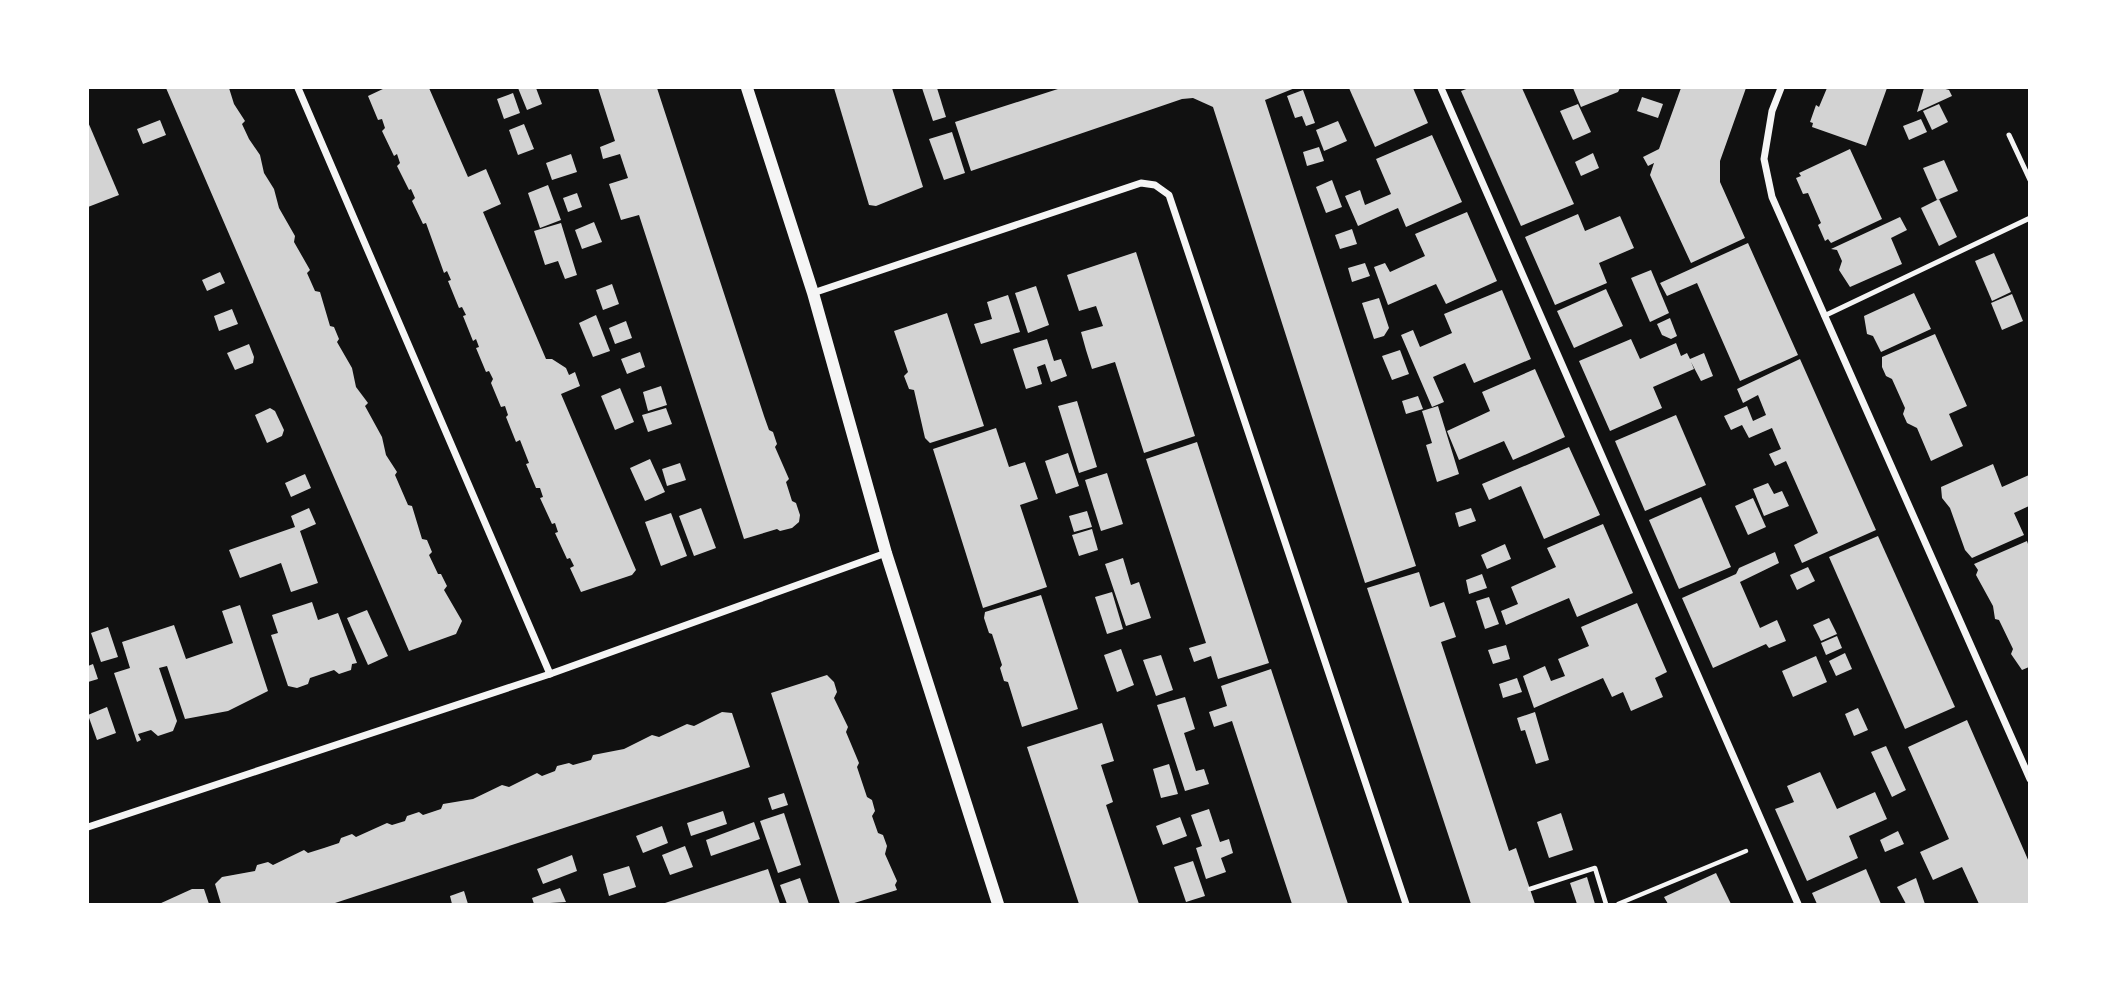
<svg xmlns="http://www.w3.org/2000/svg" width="2117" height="992" viewBox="0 0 2117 992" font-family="Spectral,serif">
	<rect width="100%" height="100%" fill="#111"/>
	<!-- building -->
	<g fill="#d3d3d3">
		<path d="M166 88H229L234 104 245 121 242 124 249 139 260 155 264 173 274 189 279 208 295 236 294 242 310 270 307 273 315 291 320 292 330 326 334 327 339 339 337 342 352 368 356 387 368 403 365 406 382 437 386 455 397 472 395 475 408 505 412 506 422 539 427 540 432 552 429 555 438 574H441L447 586 444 590 462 621 456 634 409 651Z"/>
		<path d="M385 88H429L468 177 486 169 501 204 483 212 546 359H552L566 368 569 375 575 372 580 386 561 394 636 570 632 575 581 592 570 568 574 566 570 558 567 559 555 533 558 532 555 523 552 524 540 498 543 497 540 488H536L526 464 529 463 520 440 516 442 506 417 508 415 505 406 501 407 491 383 493 379 489 371 486 372 476 348 479 347 476 339 473 341 463 316 466 315 462 307 459 308 448 281 451 280 447 271 444 273 426 223 423 224 412 201 415 198 411 189 409 190 397 166 400 163 397 154 394 156 382 131 385 128 382 119 378 120 368 96Z"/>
		<path d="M518 88H536L542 104 527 110Z"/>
		<path d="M598 88H657L764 416 769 430 773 432 777 444 775 447 789 479 786 482 792 501 796 503 800 515 799 522 792 528 780 531 777 529 744 539 639 215 621 220 609 184 628 178 620 154 603 159 600 147 615 141Z"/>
		<path d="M834 88H892L923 187 876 206 869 205Z"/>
		<path d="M922 88H937L946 117 933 121Z"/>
		<path d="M1061 88H1295L1265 100 1416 566 1365 583 1213 107 1193 98 1182 99 971 171 955 122Z"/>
		<path d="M1349 88H1413L1428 123 1375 147Z"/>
		<path d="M1469 88H1522L1574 204 1521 226 1461 91Z"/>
		<path d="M1573 88H1620L1618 92 1581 107Z"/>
		<path d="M1681 88H1746L1720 161V182L1745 238 1691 263 1650 175 1654 163 1648 166 1643 157 1659 149Z"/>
		<path d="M1827 88H1887L1866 146 1812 127 1813 123 1810 122 1816 105 1819 107Z"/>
		<path d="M1924 88H1942L1949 90 1952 96 1917 112Z"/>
		<path d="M1303 90 1315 123 1306 126 1302 116 1295 118 1287 96Z"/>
		<path d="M513 93 520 113 504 119 497 99Z"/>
		<path d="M1642 97 1663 104 1658 118 1637 111Z"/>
		<path d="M1578 104 1591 132 1573 140 1560 111Z"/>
		<path d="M1939 104 1948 122 1932 130 1923 111Z"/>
		<path d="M1921 119 1927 132 1909 140 1903 126Z"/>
		<path d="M160 120 166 135 143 144 137 129Z"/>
		<path d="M1338 121 1347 141 1324 151 1316 130Z"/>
		<path d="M88 122 119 195 88 207Z"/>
		<path d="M524 124 534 149 518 155 509 130Z"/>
		<path d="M952 132 965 173 944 180 929 139Z"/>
		<path d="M1432 135 1462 202 1406 227 1398 208 1358 226 1345 196 1360 190 1365 205 1391 194 1376 159Z"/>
		<path d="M1319 147 1324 161 1307 166 1303 152Z"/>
		<path d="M1850 149 1882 219 1831 243 1828 239 1825 241 1818 225 1821 223 1808 193 1803 194 1796 178 1801 176 1799 173Z"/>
		<path d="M1593 153 1599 168 1581 176 1575 162Z"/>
		<path d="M571 154 577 172 552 180 546 163Z"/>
		<path d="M1944 160 1958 191 1937 200 1923 168Z"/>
		<path d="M1332 180 1342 207 1326 213 1316 187Z"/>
		<path d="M548 185 561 220 540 228 528 193Z"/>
		<path d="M577 193 582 207 568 212 563 198Z"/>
		<path d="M1939 199 1957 237 1939 246 1921 208Z"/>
		<path d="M1467 212 1497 281 1446 304 1436 284 1388 305 1374 267 1385 263 1390 272 1425 256 1415 234Z"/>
		<path d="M1578 214 1585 231 1620 216 1634 248 1599 263 1607 283 1555 305 1525 237Z"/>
		<path d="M1900 217 1907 230 1891 238 1902 264 1850 287 1839 270 1842 261 1837 250 1831 249Z"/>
		<path d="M594 222 602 242 582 249 575 230Z"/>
		<path d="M561 223 577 275 565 279 558 261 545 265 534 231Z"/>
		<path d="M1352 229 1357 244 1340 249 1335 235Z"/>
		<path d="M1748 243 1798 355 1740 381 1697 283 1667 296 1660 283Z"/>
		<path d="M1136 252 1195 436 1144 453 1115 362 1092 369 1086 350 1081 332 1103 326 1096 306 1079 311 1067 275Z"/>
		<path d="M1994 253 2011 292 1992 301 1975 261Z"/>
		<path d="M1365 263 1370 276 1352 282 1348 268Z"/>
		<path d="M1651 270 1669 313 1650 322 1631 278Z"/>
		<path d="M220 272 225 283 207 291 202 280Z"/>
		<path d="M612 284 619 304 603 310 596 290Z"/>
		<path d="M1036 286 1049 325 1028 333 1015 293Z"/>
		<path d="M1606 289 1623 326 1574 348 1557 311Z"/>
		<path d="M1502 290 1531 359 1474 383 1465 363 1433 377 1444 402 1432 407 1401 335 1413 330 1420 347 1452 333 1444 314Z"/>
		<path d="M1914 293 1931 329 1881 352 1873 336 1867 334 1864 316Z"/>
		<path d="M2012 294 2023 321 2002 330 1991 303Z"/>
		<path d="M1008 295 1020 332 981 344 974 324 992 319 987 302Z"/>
		<path d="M1379 298 1389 328 1384 336 1374 339 1362 303Z"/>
		<path d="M232 309 238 324 219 331 214 316Z"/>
		<path d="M947 313 984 426 930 443 925 438 914 390 909 389 904 376 908 372 894 331Z"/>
		<path d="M596 315 610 351 593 357 579 323Z"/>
		<path d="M1670 318 1677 336 1671 339 1662 335 1657 324Z"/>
		<path d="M626 321 632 338 615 344 609 328Z"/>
		<path d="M1935 334 1967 406 1949 414 1963 446 1931 461 1917 428 1907 423 1903 414 1905 408 1892 379 1886 376 1882 367V357Z"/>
		<path d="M1047 339 1054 361 1061 359 1067 376 1051 382 1045 364 1037 367 1042 384 1026 389 1013 349Z"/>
		<path d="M1631 339 1640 359 1676 343 1681 356 1687 353 1690 359 1704 353 1713 376 1701 381 1691 362 1694 369 1653 387 1662 408 1610 431 1579 361Z"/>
		<path d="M249 344 254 357 253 363 235 370 227 353Z"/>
		<path d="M1400 350 1409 374 1392 380 1382 356Z"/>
		<path d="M640 352 645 367 627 374 621 359Z"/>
		<path d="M1800 359 1876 530 1802 563 1794 545 1818 533 1786 461 1775 466 1769 454 1781 449 1772 428 1749 438 1742 425 1731 430 1724 416 1747 406 1753 421 1766 415 1758 395 1743 403 1737 389Z"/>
		<path d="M1535 369 1565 437 1513 460 1504 441 1459 460 1447 431 1490 411 1482 392Z"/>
		<path d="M661 386 667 405 648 411 643 392Z"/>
		<path d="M620 388 634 422 615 430 601 396Z"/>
		<path d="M1418 396 1423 409 1406 414 1402 401Z"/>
		<path d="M1077 401 1097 467 1079 473 1058 406Z"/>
		<path d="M1438 406 1459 474 1437 482 1426 445 1432 443 1422 411Z"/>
		<path d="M270 408 275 411 284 430 282 436 267 443 255 415Z"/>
		<path d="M666 408 672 424 648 432 642 415Z"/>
		<path d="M1676 415 1706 485 1645 511 1615 441Z"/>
		<path d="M996 428 1009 467 1025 462 1038 499 1020 505 1047 587 983 608 933 449Z"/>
		<path d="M1197 442 1269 663 1218 679 1211 656 1194 662 1189 648 1206 643 1146 459Z"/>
		<path d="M1569 447 1600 515 1544 539 1521 486 1489 500 1482 484Z"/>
		<path d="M1068 453 1079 486 1056 494 1045 461Z"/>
		<path d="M650 459 665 492 645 501 630 468Z"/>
		<path d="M680 463 686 480 667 486 662 469Z"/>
		<path d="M1993 464 2002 487 2029 475V506L2014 513 2024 535 1972 558 1965 550 1950 508 1942 498 1941 487Z"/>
		<path d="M1107 473 1123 524 1101 531 1085 480Z"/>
		<path d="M305 474 311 488 291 497 285 483Z"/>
		<path d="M1768 483 1774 494 1782 491 1789 506 1764 516 1753 489Z"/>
		<path d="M1701 497 1731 567 1679 589 1649 520Z"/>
		<path d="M1753 498 1766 527 1748 535 1735 506Z"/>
		<path d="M309 508 316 524 300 531 318 583 291 592 281 563 240 578 229 550 295 527 291 516Z"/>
		<path d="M701 508 716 548 694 556 679 516Z"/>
		<path d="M1471 508 1476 521 1459 527 1455 513Z"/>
		<path d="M1087 511 1092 527 1074 532 1069 516Z"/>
		<path d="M671 513 687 556 661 566 645 522Z"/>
		<path d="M1603 524 1633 593 1577 617 1569 598 1506 625 1501 611 1518 604 1511 587 1556 567 1547 548Z"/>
		<path d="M1092 529 1098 550 1079 556 1072 535Z"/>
		<path d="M1878 536 1955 707 1905 729 1829 557Z"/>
		<path d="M2027 541 2029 547V667L2022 670 2011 654 2013 649 1999 620 1995 619 1993 606 1976 575 1978 570 1974 564Z"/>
		<path d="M1505 544 1511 559 1487 569 1481 555Z"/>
		<path d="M1775 552 1779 563 1740 582 1760 628 1777 620 1786 641 1769 648 1766 644 1713 668 1682 598 1736 574 1739 568Z"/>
		<path d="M1123 558 1131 585 1139 582 1151 618 1126 626 1105 564Z"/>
		<path d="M1808 567 1815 581 1797 590 1790 575Z"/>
		<path d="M1419 572 1430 607 1444 602 1456 637 1441 642 1509 851 1516 848 1535 904H1471L1367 588Z"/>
		<path d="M1482 574 1487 588 1469 594 1466 580Z"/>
		<path d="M1112 592 1123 629 1107 634 1095 597Z"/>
		<path d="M1041 595 1078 709 1022 727 1008 682 1004 681 1000 668 1002 665 992 634 989 633 984 618 985 612Z"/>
		<path d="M1489 597 1499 624 1485 629 1476 601Z"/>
		<path d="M312 602 318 620 338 613 357 663 352 664 351 670 339 674 334 670 310 678 308 684 297 688 288 686 271 635 278 633 272 615Z"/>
		<path d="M1637 603 1667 672 1655 678 1663 697 1631 711 1623 692 1612 697 1603 678 1534 708 1523 676 1545 666 1551 681 1565 676 1558 659 1589 646 1581 627Z"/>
		<path d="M240 605 268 691 228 711 185 719 167 666 159 668 177 721 173 731 158 736 151 730 138 734 141 740 137 742 114 673 130 668 122 642 174 625 186 659 233 643 222 611Z"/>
		<path d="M367 610 388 656 368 665 347 618Z"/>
		<path d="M1829 618 1837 634 1821 641 1813 625Z"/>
		<path d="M108 627 118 657 101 662 91 633Z"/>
		<path d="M1837 636 1842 648 1826 655 1821 643Z"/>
		<path d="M1506 645 1510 659 1493 664 1488 650Z"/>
		<path d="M1121 649 1134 685 1117 692 1104 655Z"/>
		<path d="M1845 653 1852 669 1836 676 1829 661Z"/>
		<path d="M1161 655 1173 690 1156 696 1143 660Z"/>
		<path d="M1816 656 1827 682 1793 697 1782 671Z"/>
		<path d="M93 664 98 679 88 682V666Z"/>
		<path d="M1271 669 1328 843 1348 904H1292L1232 721 1214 727 1209 712 1227 706 1221 686Z"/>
		<path d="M827 675 834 682 837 692 834 698 848 727 846 732 859 763 857 767 867 797 872 800 875 811 872 816 878 833 883 835 887 846 885 854 897 881 895 885 897 890 851 904H840L771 693Z"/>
		<path d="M1517 678 1522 692 1503 698 1499 684Z"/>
		<path d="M1185 697 1195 729 1184 733 1196 771 1204 769 1209 784 1185 791 1157 705Z"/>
		<path d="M107 707 116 733 97 740 88 715Z"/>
		<path d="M1858 708 1868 730 1854 736 1845 714Z"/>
		<path d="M722 712 732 713 750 767 332 904H221L215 884 222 877 255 871 257 865 268 862 273 865 304 850 308 853 324 848 339 843 341 838 352 834 356 837 387 823 392 825 405 821 407 816 419 812 423 815 441 809 443 804 473 799 502 785 509 787 537 773 542 776 555 771 557 766 569 763 573 765 591 760 593 755 624 749 652 735 659 737 687 724 694 726Z"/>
		<path d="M1535 712 1549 760 1536 764 1525 730 1521 731 1517 718Z"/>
		<path d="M1967 720 2029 862V904H1979L1962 867 1933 880 1920 852 1949 839 1908 747Z"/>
		<path d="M1102 723 1114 761 1101 765 1113 802 1106 805 1139 904H1079L1027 747Z"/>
		<path d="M1886 746 1906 790 1892 797 1871 752Z"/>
		<path d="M1169 764 1178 794 1161 798 1153 769Z"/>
		<path d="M1820 772 1837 809 1875 792 1887 819 1849 836 1858 858 1807 881 1775 809 1794 802 1787 786Z"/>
		<path d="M784 793 788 805 772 810 768 798Z"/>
		<path d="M1209 809 1220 842 1229 839 1233 853 1221 858 1226 872 1206 879 1196 848 1202 846 1191 815Z"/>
		<path d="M723 811 727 824 691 836 687 823Z"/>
		<path d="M784 813 801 865 778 873 760 821Z"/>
		<path d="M1561 813 1573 850 1549 858 1537 822Z"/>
		<path d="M1180 817 1187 836 1163 845 1156 826Z"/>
		<path d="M754 822 760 839 711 856 706 840Z"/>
		<path d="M662 826 668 843 643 853 636 836Z"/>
		<path d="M1898 831 1904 844 1885 852 1880 840Z"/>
		<path d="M685 846 693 867 670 875 662 855Z"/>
		<path d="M572 855 577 871 543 884 537 869Z"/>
		<path d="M1193 861 1205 896 1186 902 1174 867Z"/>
		<path d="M629 866 636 887 609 896 603 874Z"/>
		<path d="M768 869 780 904H662Z"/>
		<path d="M1866 869 1881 904H1817L1812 893Z"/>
		<path d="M1716 873 1731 904H1668L1664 897Z"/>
		<path d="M1587 877 1595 904H1577L1570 883Z"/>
		<path d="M800 878 809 904H787L780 885Z"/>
		<path d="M1916 878 1925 904H1906L1897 887Z"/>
		<path d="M560 888 566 902 534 904 532 898Z"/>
		<path d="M192 889H204L209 904H159Z"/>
		<path d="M464 891 468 904H452L450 896Z"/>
	</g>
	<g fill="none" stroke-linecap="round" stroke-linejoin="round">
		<!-- path -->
		<g stroke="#f5f5f5" stroke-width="4.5">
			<path d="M1530 889 1595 868 1606 904"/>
			<path d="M1618 904 1746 851"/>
		</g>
		<!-- service -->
		<g stroke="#f5f5f5" stroke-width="5">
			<path d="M2009 135 2030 180"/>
			<path d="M1824 316 2030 218"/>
		</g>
		<!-- minor -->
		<g stroke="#f5f5f5" stroke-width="7">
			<path d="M298 88 550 674"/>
			<path d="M1441 88 1798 904"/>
			<path d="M1781 88 1772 111 1764 159 1772 197 2030 779"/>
			<path d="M813 293 1141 183 1155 185 1169 195 1406 904"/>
			<path d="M88 827 550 674 886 553"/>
		</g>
		<!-- tertiary -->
		<path stroke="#f5f5f5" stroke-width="12" d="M747 88 813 293 886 553 998 904"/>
	</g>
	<!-- border -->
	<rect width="2117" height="992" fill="none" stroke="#ffffff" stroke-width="178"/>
</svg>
